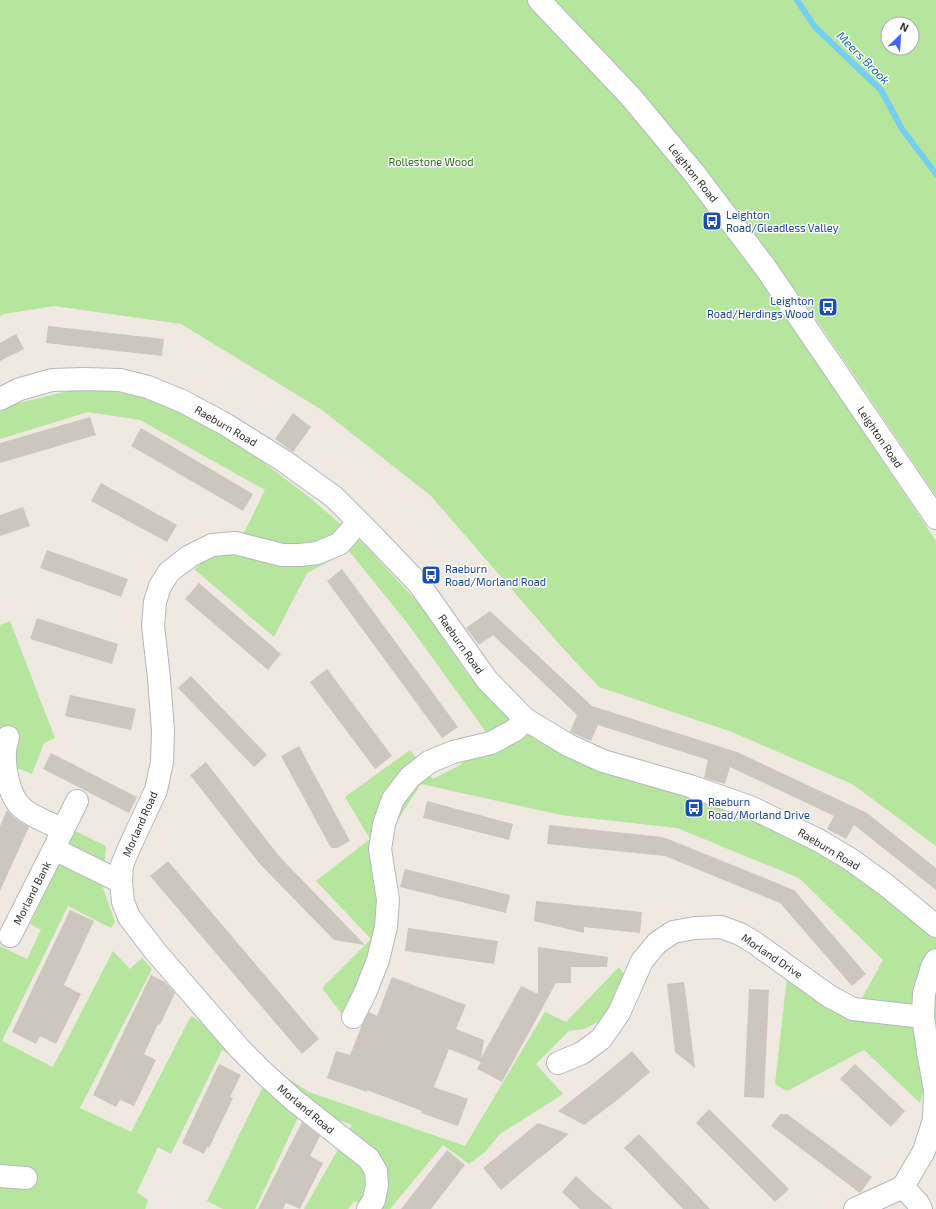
<svg xmlns="http://www.w3.org/2000/svg" width="936" height="1209" viewBox="0 0 936 1209" font-family="'Exo 2',sans-serif">
	<rect width="100%" height="100%" fill="#efe9e1"/>
	<!-- green -->
	<g fill="#b6e59e" fill-rule="evenodd">
		<path d="M0 0H936V496L801 297 776 301 936 541V846L852 784 732 732 599 687 559 644 431 496 322 410 181 324 54 306 4 314 0 316ZM888 24H912V48H888Z"/>
		<path d="M76 389 109 390 141 397 172 407 242 446 309 497 365 545 420 605 468 675 535 739 613 774 731 809 819 849 936 927V1048L920 1103 864 1050 787 1091 775 1084 787 977 851 1018 883 960 799 878 677 828 561 815 421 784 380 848 385 954 345 1018 322 988 371 939 316 881 370 839 345 797 410 750 433 779 460 765 488 735 408 624 349 551 307 573 274 637 194 569 245 531 265 490 140 420 88 412 0 439V412L15 404Z"/>
		<path d="M10 621 55 738 44 743 32 774 20 769 0 770V625Z"/>
		<path d="M75 831 106 846 103 888 115 922 111 928 68 906 2 1041 53 1067 113 951 130 969 142 958 152 969 80 1108 131 1132 191 1016 309 1092 465 1146 545 1012 566 1022 619 967 629 980 608 1017 584 1029 569 1031 536 1064 563 1094 500 1134 485 1152 469 1164 443 1145 390 1209H370L354 1201 348 1209H304L352 1125 303 1107 255 1209H223L207 1201 267 1078 222 1050 171 1154 158 1147 137 1192 148 1200 145 1209H0V946L27 959 41 930 30 924Z"/>
	</g>
	<g fill="none" stroke-linecap="round" stroke-linejoin="round">
		<!-- stream -->
		<path stroke="#75cff0" stroke-width="6" d="M797 0 815 27 881 90 902 129 936 174"/>
	</g>
	<!-- building -->
	<g fill="#cbc7bf">
		<path d="M48 326 164 339 162 356 46 343Z"/>
		<path d="M16 334 24 349 0 361V343Z"/>
		<path d="M293 413 311 427 293 452 275 439Z"/>
		<path d="M90 417 96 435 0 463V443Z"/>
		<path d="M141 428 253 494 243 511 131 446Z"/>
		<path d="M101 483 177 525 167 542 91 501Z"/>
		<path d="M23 507 30 526 0 536V515Z"/>
		<path d="M47 550 128 579 121 597 40 568Z"/>
		<path d="M342 569 458 727 442 738 327 581Z"/>
		<path d="M199 583 281 654 268 670 185 599Z"/>
		<path d="M490 611 592 706 737 752 867 813 936 868V890L854 825 846 839 827 829 834 816 730 767 725 784 704 778 708 760 598 725 591 741 570 732 577 715 493 635 479 645 466 628Z"/>
		<path d="M37 618 118 644 112 664 30 639Z"/>
		<path d="M327 669 392 756 375 769 310 682Z"/>
		<path d="M191 676 267 755 254 767 178 688Z"/>
		<path d="M70 695 136 709 131 730 65 716Z"/>
		<path d="M299 746 350 841 337 848H331L281 756Z"/>
		<path d="M51 753 137 797 129 813 43 769Z"/>
		<path d="M206 762 279 856 365 945 334 940 259 863 190 775Z"/>
		<path d="M427 801 513 824 509 840 423 818Z"/>
		<path d="M7 810 14 818 29 827 0 891V826Z"/>
		<path d="M549 825 663 837 794 890 866 974 852 986 780 903 665 856 547 844Z"/>
		<path d="M168 861 319 1039 302 1054 150 876Z"/>
		<path d="M405 869 510 895 506 913 400 887Z"/>
		<path d="M536 901 642 912 640 933 584 927V933L534 921Z"/>
		<path d="M70 910 94 921 64 985 81 994 56 1044 40 1036 36 1044 12 1032Z"/>
		<path d="M408 928 498 941 494 964 405 951Z"/>
		<path d="M538 947 608 957 607 967H571V983H556L502 1082 477 1069 481 1062 449 1049 434 1087 468 1099 458 1126 421 1113 422 1111 367 1090V1092L327 1078 336 1051 350 1055 362 1025 369 1012 377 1016 392 977 466 1005 456 1029 484 1040 481 1058 521 986 538 994Z"/>
		<path d="M151 975 165 982 175 993 160 1025 158 1024 144 1054 156 1060 134 1106 120 1100 116 1107 93 1095Z"/>
		<path d="M684 982 687 1004 695 1068 675 1052 667 984Z"/>
		<path d="M749 989 769 990 764 1098 744 1097Z"/>
		<path d="M632 1051 650 1072 620 1098 584 1125 558 1111 600 1078Z"/>
		<path d="M219 1064 241 1075 230 1097 233 1098 209 1148 207 1147 204 1154 182 1143Z"/>
		<path d="M855 1064 905 1111 891 1127 840 1079Z"/>
		<path d="M709 1109 789 1189 775 1202 696 1123Z"/>
		<path d="M780 1114H787L872 1177 860 1193 771 1126Z"/>
		<path d="M302 1122 320 1136 310 1156 323 1163 300 1209 286 1203 283 1209H258Z"/>
		<path d="M538 1123 569 1134 539 1159V1158L501 1190 483 1168Z"/>
		<path d="M639 1134 685 1182 710 1209H683L640 1164 624 1148Z"/>
		<path d="M447 1150 465 1165 431 1209H401Z"/>
		<path d="M576 1176 592 1191 613 1209H580L562 1192Z"/>
	</g>
	<g fill="none" stroke-linecap="round" stroke-linejoin="round">
		<!-- minor casing -->
		<g stroke="#b4b7c1" stroke-width="24">
			<g id="minor">
				<path d="M539 0 631 97 694 173 765 267 936 518"/>
				<path d="M0 399 20 389 52 380 84 379 120 380 148 387 182 401 225 424 284 461 334 497 371 534 419 584 487 680 525 719 568 745 603 761 690 786 750 807 818 840 850 859 886 885 936 926"/>
				<path d="M358 521 349 533 339 544 317 553 300 555H282L235 543 212 545 190 556 179 564 169 572 160 586 155 602 153 626 159 678 163 731 162 762 156 790 129 848 122 865 121 882 123 902 129 917 155 951 239 1048 265 1074 295 1101 369 1159 376 1171 377 1185 374 1200 368 1209"/>
				<path d="M8 737C7 742 5 747 5 752 4 769 9 796 22 808 32 817 51 823 63 830"/>
				<path d="M57 842 77 801"/>
				<path d="M10 936 54 849 121 882"/>
				<path d="M353 1017 365 993 378 960 386 927 388 900 380 849 384 824 393 799 410 777 429 762 453 752 491 743 515 730 525 719"/>
				<path d="M558 1063 582 1053 601 1039 619 1013 642 961 657 943 673 932 695 928 721 927 740 934 755 943 829 996 853 1009 923 1017"/>
				<path d="M0 1176 26 1178"/>
				<path d="M903 1187 918 1203 921 1209"/>
				<path d="M855 1209 903 1187 924 1151 934 1120 935 1090 928 1052 923 1017 924 993 932 967 936 960"/>
			</g>
		</g>
		<!-- minor -->
		<use href="#minor" stroke="#fff" stroke-width="22"/>
	</g>
	<!-- icons -->
	<defs>
		<g id="bus-square" transform="scale(1)"><rect x="-9" y="-9" width="18" height="18" rx="4" fill="#1a4fb4" stroke="#fff"/><path d="M-5-6H5V4H4V6H2V4H-2V6H-4V4H-5ZM-3.5-4V0h7V-4ZM-3.5 1.2v1.5H-2V1.2ZM2 1.2v1.5H3.5V1.2Z" fill="#fff"/></g>
	</defs>
	<g fill-rule="evenodd">
		<use href="#bus-square" x="712" y="221"/>
		<use href="#bus-square" x="828" y="307"/>
		<use href="#bus-square" x="431" y="575"/>
		<use href="#bus-square" x="694" y="808"/>
	</g>
	<g text-anchor="middle" stroke-width="3" stroke-linejoin="round" paint-order="stroke">
		<!-- park labels -->
		<g font-size="11" fill="#2c6e1b" stroke="#fff">
			<text x="431" y="166">Rollestone Wood</text>
		</g>
		<!-- street labels -->
		<g font-size="11" fill="#2e2e2e" stroke="#fff">
			<text transform="translate(693 173) rotate(51)" y="4">Leighton Road</text>
			<text transform="translate(226 426) rotate(30)" y="4">Raeburn Road</text>
			<text transform="translate(880 437) rotate(56)" y="4">Leighton Road</text>
			<text transform="translate(461 644) rotate(55)" y="4">Raeburn Road</text>
			<text transform="translate(140 824) rotate(-66)" y="4">Morland Road</text>
			<text transform="translate(829 849) rotate(31)" y="4">Raeburn Road</text>
			<text transform="translate(32 893) rotate(-63)" y="4">Morland Bank</text>
			<text transform="translate(772 956) rotate(34)" y="4">Morland Drive</text>
			<text transform="translate(306 1109) rotate(40)" y="4">Morland Road</text>
		</g>
		<!-- transit labels -->
		<g font-size="11" fill="#164399" stroke="#fff" text-anchor="start">
			<text x="726" y="219">Leighton<tspan x="726" dy="13">Road/Gleadless Valley</tspan></text>
			<text x="814" y="305" text-anchor="end">Leighton<tspan x="814" dy="13">Road/Herdings Wood</tspan></text>
			<text x="445" y="573">Raeburn<tspan x="445" dy="13">Road/Morland Road</tspan></text>
			<text x="708" y="806">Raeburn<tspan x="708" dy="13">Road/Morland Drive</tspan></text>
		</g>
		<!-- water labels -->
		<g font-size="12" font-style="italic" fill="#0d6fa3" stroke="#fff">
			<text transform="translate(863 58) rotate(45)" y="4">Meers Brook</text>
		</g>
	</g>
	<!-- north arrow -->
	<g transform="translate(900 36) rotate(25)"><circle r="19" fill="#ffffff" stroke="#ababab"/>
	<path d="M0-3L7 15L0 10L-7 15Z" fill="#4264fb"/>
	<text y="-6" font-size="11" font-weight="bold" text-anchor="middle" fill="#2e2e2e">N</text>
	</g>
</svg>
